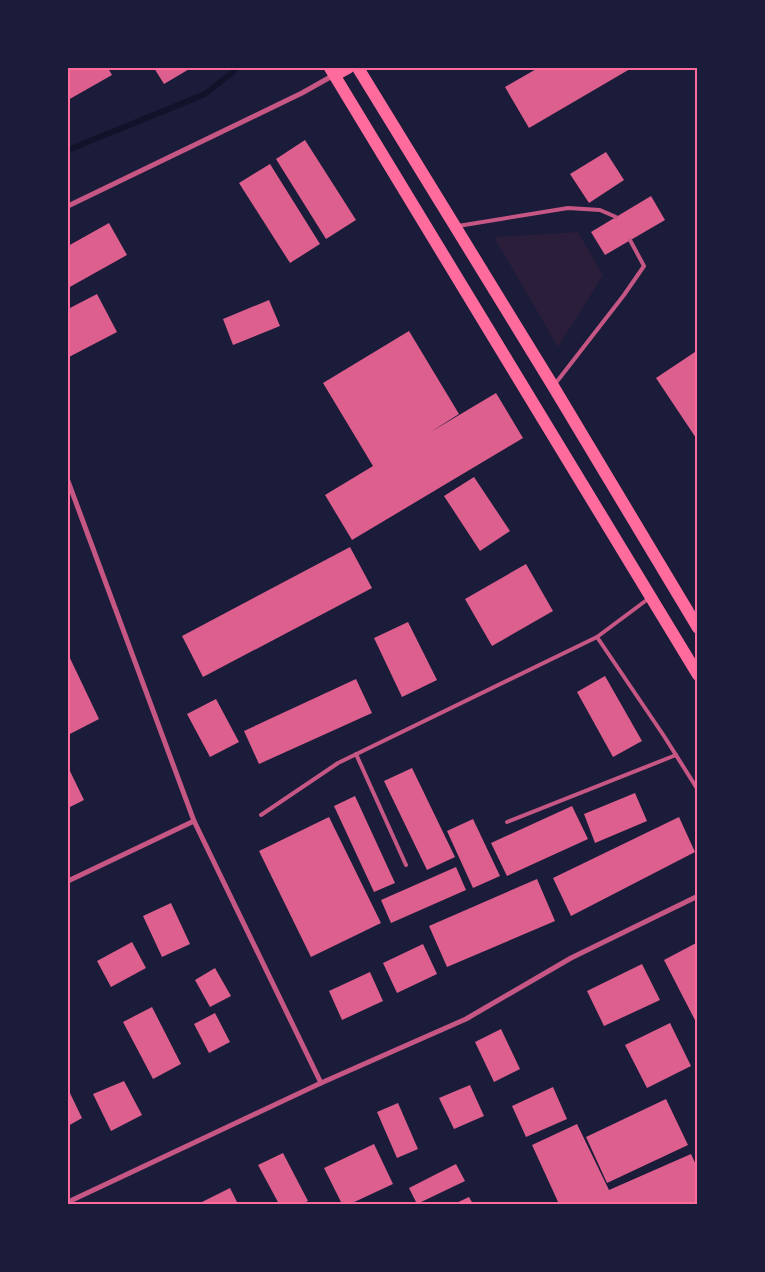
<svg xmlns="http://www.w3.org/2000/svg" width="765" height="1272" viewBox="0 0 765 1272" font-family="Overpass,sans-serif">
	<rect width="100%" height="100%" fill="#1b1b3a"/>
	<!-- green -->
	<path fill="#2a1e3b" d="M578 232 603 275 558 347 494 237Z"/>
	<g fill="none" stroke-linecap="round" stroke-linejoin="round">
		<!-- stream -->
		<path stroke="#12122b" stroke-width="6" d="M68 150 205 94 233 72 235 68"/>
	</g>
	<!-- building -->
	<g fill="#dd5f8e">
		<path d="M68 68H108L112 75 68 100Z"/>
		<path d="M154 68H191L164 84Z"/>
		<path d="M538 68H629L630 69 529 128 505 87Z"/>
		<path d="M305 140 356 220 326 239 276 159Z"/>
		<path d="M606 152 624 180 589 203 570 174Z"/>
		<path d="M270 164 320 244 290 263 239 183Z"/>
		<path d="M651 196 665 220 605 255 591 232Z"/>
		<path d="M109 223 127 255 68 288V246Z"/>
		<path d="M97 294 117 332 69 357 68 355V309Z"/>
		<path d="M269 300 280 326 233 345 223 319Z"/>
		<path d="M409 331 459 414 429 433 496 393 523 438 352 540 325 495 373 466 323 383Z"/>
		<path d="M698 350V441L656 378Z"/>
		<path d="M474 477 510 531 480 551 444 496Z"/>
		<path d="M350 547 372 588 203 677 182 636Z"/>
		<path d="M526 564 553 611 492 646 465 599Z"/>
		<path d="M408 622 437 680 402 697 374 638Z"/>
		<path d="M68 654 99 719 68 735Z"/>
		<path d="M605 676 642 741 613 757 577 692Z"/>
		<path d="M356 679 372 713 259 764 244 731Z"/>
		<path d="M216 699 239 742 210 757 187 714Z"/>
		<path d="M68 767 84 800 68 808Z"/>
		<path d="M412 768 455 857 427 870 384 781Z"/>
		<path d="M635 793 647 821 595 843 584 814Z"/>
		<path d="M355 796 395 883 374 892 334 806Z"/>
		<path d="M572 806 588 839 507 876 491 843Z"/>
		<path d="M329 817 381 923 311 957 259 851Z"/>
		<path d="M679 817 695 852 571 916 553 878Z"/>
		<path d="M473 819 500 876 473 888 447 831Z"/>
		<path d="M456 867 466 890 391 923 381 900Z"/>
		<path d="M537 879 555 921 447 967 429 926Z"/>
		<path d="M171 903 190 944 162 957 143 916Z"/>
		<path d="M132 942 146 968 111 987 97 961Z"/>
		<path d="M698 942V1026L664 960Z"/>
		<path d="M423 944 437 974 397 993 383 963Z"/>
		<path d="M642 964 660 1000 604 1026 587 991Z"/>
		<path d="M215 968 231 996 210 1007 195 980Z"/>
		<path d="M370 972 383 1001 342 1020 329 991Z"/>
		<path d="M152 1007 181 1064 153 1079 123 1022Z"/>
		<path d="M215 1013 230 1042 209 1053 194 1024Z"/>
		<path d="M670 1023 691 1066 647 1088 625 1045Z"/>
		<path d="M501 1029 520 1069 494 1082 475 1042Z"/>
		<path d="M124 1081 142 1115 111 1131 93 1094Z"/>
		<path d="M470 1085 484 1116 454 1129 439 1098Z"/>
		<path d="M553 1087 567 1119 526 1137 512 1106Z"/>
		<path d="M68 1089 82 1118 68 1126Z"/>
		<path d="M666 1099 688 1145 607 1183 586 1137Z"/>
		<path d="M398 1103 418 1149 397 1158 377 1112Z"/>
		<path d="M577 1124 609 1190 691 1154 698 1169V1204H559L532 1145Z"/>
		<path d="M374 1144 393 1184 350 1204H342L324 1168Z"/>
		<path d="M283 1153 308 1201 302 1204H279L258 1165Z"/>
		<path d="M456 1164 465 1181 417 1204 409 1188Z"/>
		<path d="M230 1188 238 1204H203L202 1202Z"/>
		<path d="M469 1197 473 1204H454Z"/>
	</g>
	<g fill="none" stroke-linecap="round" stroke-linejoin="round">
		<!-- service -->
		<g stroke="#c65784" stroke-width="4">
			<path d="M458 226 568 208 600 210 616 217"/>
			<path d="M555 384 624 295 644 266 630 240"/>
			<path d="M597 637 648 599"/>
			<path d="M356 754 406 865"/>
			<path d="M261 815 338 763 597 637 664 736 698 790"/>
			<path d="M507 822 676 755"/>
		</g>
		<!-- minor -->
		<g stroke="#c65784" stroke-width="5">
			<path d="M68 206 302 93 334 75"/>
			<path d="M68 481 194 821 321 1083"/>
			<path d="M68 881 194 821"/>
			<path d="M68 1202 321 1083 466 1019 571 958 698 896"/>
		</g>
		<!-- primary -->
		<g stroke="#ff6b9d" stroke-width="12">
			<path d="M330 68 698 675"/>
			<path d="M358 68 553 386 698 628"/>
			<path d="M335 75 348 68"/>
		</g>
	</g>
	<!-- border -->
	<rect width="765" height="1272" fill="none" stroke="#1b1b3a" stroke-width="138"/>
	<rect x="69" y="69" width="627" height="1134" fill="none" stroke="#ff6b9d" stroke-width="2"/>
</svg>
